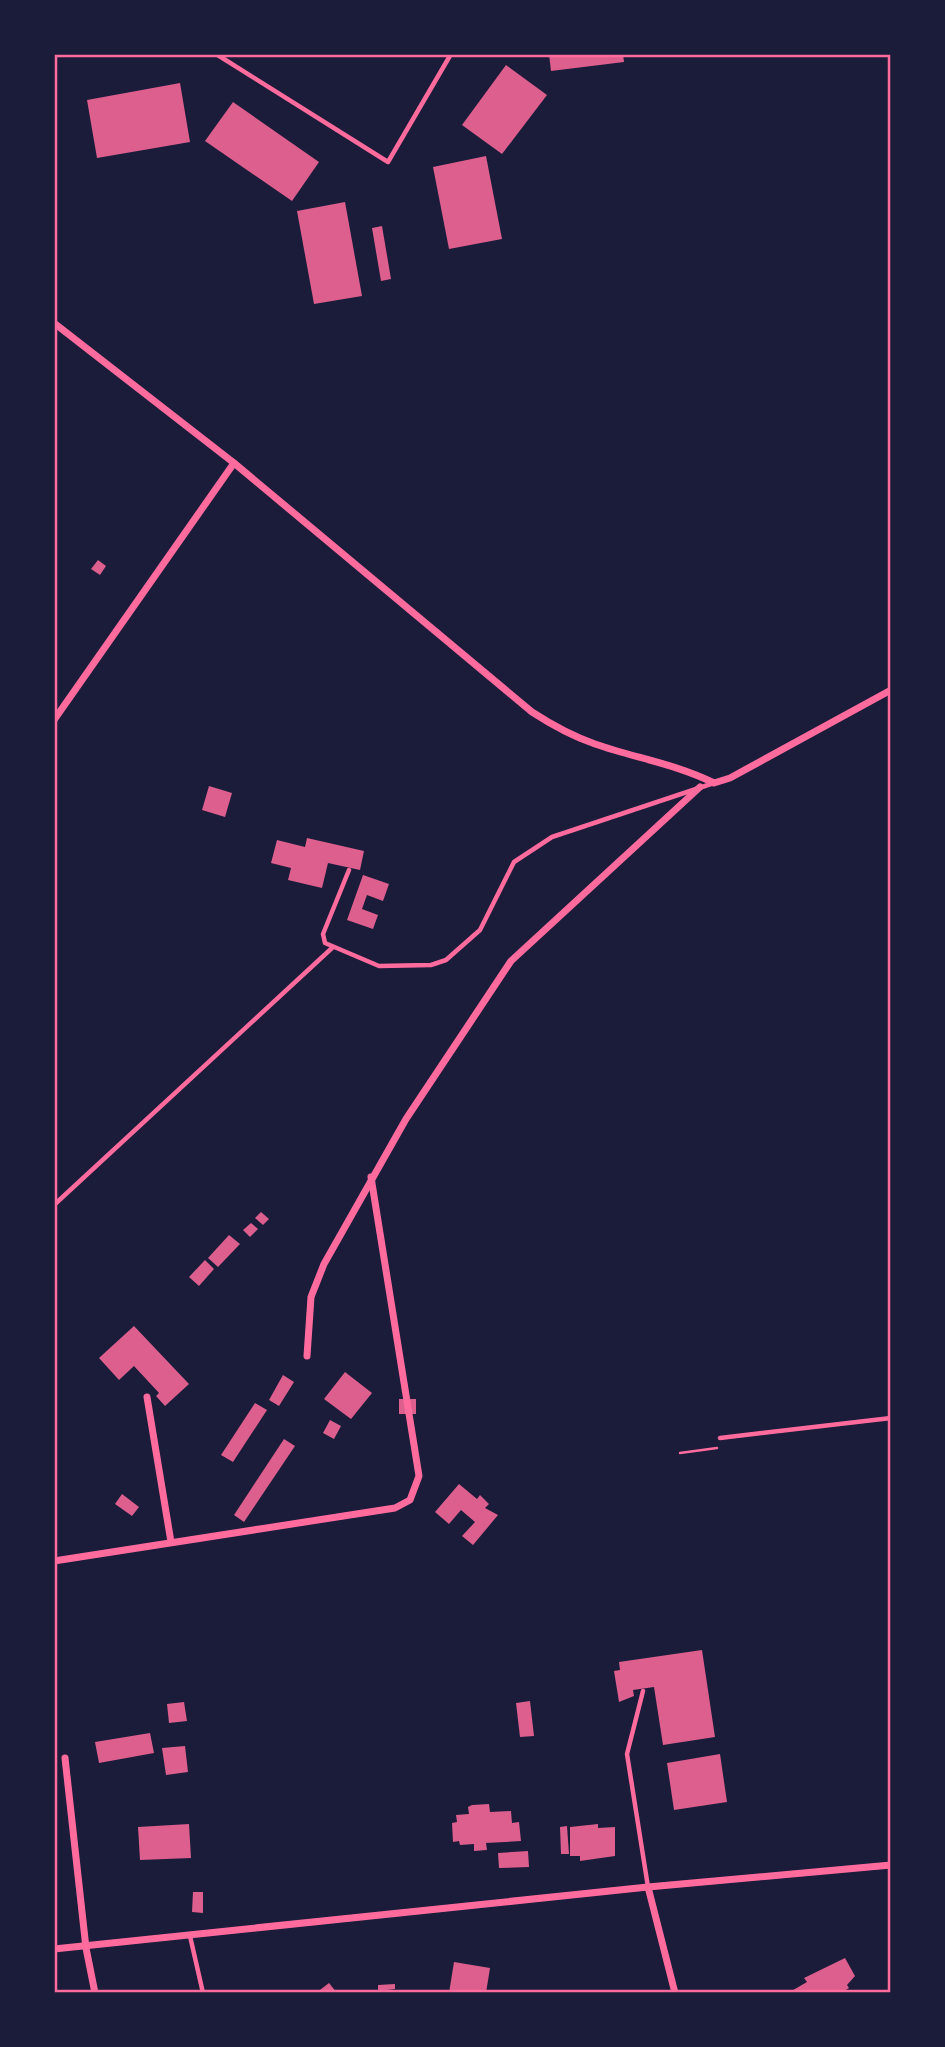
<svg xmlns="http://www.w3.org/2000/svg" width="945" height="2047" viewBox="0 0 945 2047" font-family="'Roboto Condensed',sans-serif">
	<rect width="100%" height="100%" fill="#1b1b3a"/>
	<!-- building -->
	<g fill="#dd5f8e">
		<path d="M549 54H623L624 62 551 71Z"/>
		<path d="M506 65 547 95 502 154 462 125Z"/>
		<path d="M180 83 190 142 97 158 87 100Z"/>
		<path d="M233 102 319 162 292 201 205 141Z"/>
		<path d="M486 156 502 239 449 249 433 167Z"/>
		<path d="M345 202 362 296 314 304 297 211Z"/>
		<path d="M382 226 391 279 381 281 372 228Z"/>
		<path d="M98 560 106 566 100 575 91 569Z"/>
		<path d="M209 786 232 793 225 817 202 810Z"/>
		<path d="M307 838 364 851 360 870 328 863 322 888 288 880 291 868 271 863 277 840 305 847Z"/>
		<path d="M363 875 389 884 383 901 367 895 362 909 378 915 373 929 347 920Z"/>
		<path d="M261 1212 269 1219 263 1225 255 1218Z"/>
		<path d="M251 1223 258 1229 250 1237 243 1230Z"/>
		<path d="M229 1235 240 1244 218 1267 208 1258Z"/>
		<path d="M205 1260 214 1269 199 1286 189 1277Z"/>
		<path d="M134 1326 189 1384 165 1406 156 1396 159 1393 134 1366 119 1380 99 1358Z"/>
		<path d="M345 1372 372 1393 351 1419 324 1399Z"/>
		<path d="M283 1375 294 1382 279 1406 269 1400Z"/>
		<rect x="399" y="1399" width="17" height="15"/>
		<path d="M255 1403 267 1410 233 1462 221 1455Z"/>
		<path d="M330 1420 341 1426 334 1439 323 1433Z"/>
		<path d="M284 1439 295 1446 244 1522 234 1515Z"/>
		<path d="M459 1484 477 1499 480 1495 489 1504 485 1508 498 1515 473 1545 462 1536 475 1522 461 1510 449 1524 435 1512Z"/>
		<path d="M122 1494 139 1507 132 1516 115 1504Z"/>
		<path d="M702 1650 715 1737 663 1745 654 1687 633 1690 634 1696 619 1702 614 1671 620 1670 619 1662Z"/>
		<path d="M530 1701 534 1736 520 1737 516 1703Z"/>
		<path d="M184 1702 187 1721 169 1723 167 1704Z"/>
		<path d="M150 1733 154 1753 99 1763 95 1742Z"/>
		<path d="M185 1746 188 1772 166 1775 162 1748Z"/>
		<path d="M720 1754 727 1802 674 1810 667 1763Z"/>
		<path d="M489 1804 490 1812 511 1811 512 1823 519 1822 521 1841 486 1843 487 1850 474 1851V1844L460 1845 459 1841 453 1842 452 1823 457 1822 456 1815 469 1814 468 1807 472 1805Z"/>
		<path d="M189 1824 191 1858 140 1860 138 1827Z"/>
		<path d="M598 1824V1828L615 1827V1856L580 1861V1856H570V1827Z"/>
		<path d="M567 1826 569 1854H561L560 1827Z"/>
		<path d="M528 1851 529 1867 499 1868 498 1853Z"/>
		<path d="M193 1892H203V1913L192 1912Z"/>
		<path d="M845 1958 855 1976 847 1985 849 1988 841 1993H788L807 1982 804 1978Z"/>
		<path d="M454 1962 490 1968 486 1993H449Z"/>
		<path d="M329 1983 337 1993H316Z"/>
		<path d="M395 1984V1989L378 1991V1985Z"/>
	</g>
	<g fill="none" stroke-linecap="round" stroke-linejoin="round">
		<!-- path -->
		<path stroke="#ff6b9d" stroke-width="2.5" d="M680 1453 717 1448"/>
		<!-- service -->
		<g stroke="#ff6b9d" stroke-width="4.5">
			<path d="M216 54 388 162 451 54"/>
			<path d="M349 870 323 934 325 943 379 966 431 965 446 960 480 930 514 862 552 837 714 783"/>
			<path d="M54 1205 332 948"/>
			<path d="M720 1438 891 1418"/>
			<path d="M643 1691 627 1754 648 1887"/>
			<path d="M190 1936 203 1993"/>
		</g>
		<!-- minor -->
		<g stroke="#ff6b9d" stroke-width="7">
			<path d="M54 323 234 463 532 712C552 725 572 736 595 744 635 758 676 764 714 783L730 778 891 690"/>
			<path d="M54 720 234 463"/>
			<path d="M307 1356 311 1297 324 1264 406 1119 511 961 700 787"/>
			<path d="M147 1397 171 1542"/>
			<path d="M54 1561 395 1508 410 1500 419 1476 371 1177"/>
			<path d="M65 1758 86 1948 95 1993"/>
			<path d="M648 1887 675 1993"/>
			<path d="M54 1949 648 1887 891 1865"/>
		</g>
	</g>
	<!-- border -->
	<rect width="945" height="2047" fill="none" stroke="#1b1b3a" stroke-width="112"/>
	<rect x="56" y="56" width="833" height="1935" fill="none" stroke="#ff6b9d" stroke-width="2.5"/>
</svg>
